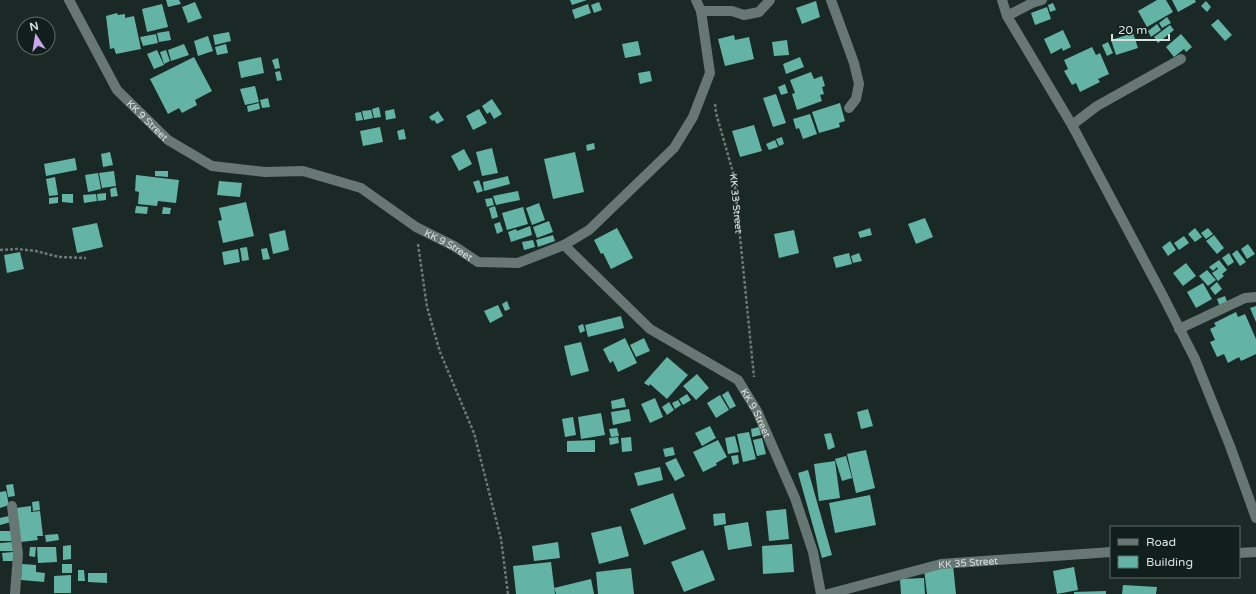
<svg xmlns="http://www.w3.org/2000/svg" width="1256" height="594" viewBox="0 0 1256 594" font-family="'Varela Round',sans-serif">
	<rect width="100%" height="100%" fill="#1b2926"/>
	<!-- building -->
	<g fill="#63b4a5">
		<path d="M166 0H179L181 4 168 7Z"/>
		<path d="M570 0H587L572 5Z"/>
		<path d="M1157 0H1166L1173 12 1147 27 1138 11Z"/>
		<path d="M1172 0H1195L1196 2 1178 12Z"/>
		<path d="M816 1 820 17 802 24 796 8Z"/>
		<path d="M1206 1 1211 7 1207 12 1201 6Z"/>
		<path d="M195 2 202 18 188 23 182 7Z"/>
		<path d="M599 2 602 10 594 13 591 5Z"/>
		<path d="M1053 3 1056 10 1050 12 1048 5Z"/>
		<path d="M162 4 168 27 147 32 142 9Z"/>
		<path d="M588 4 591 13 575 19 572 10Z"/>
		<path d="M1047 7 1051 19 1035 25 1031 13Z"/>
		<path d="M117 13 118 15 125 14V18L134 16 141 49 116 54 114 48 110 49 106 16Z"/>
		<path d="M1167 17 1171 23 1162 28 1159 23Z"/>
		<path d="M1218 19 1232 35 1225 41 1211 25Z"/>
		<path d="M1157 24 1161 30 1151 37 1148 31Z"/>
		<path d="M1170 25 1174 30 1158 43 1154 37Z"/>
		<path d="M1063 30 1071 47 1063 51 1062 48 1051 54 1044 39Z"/>
		<path d="M169 31 171 40 159 42 157 33Z"/>
		<path d="M229 32 231 41 215 45 213 35Z"/>
		<path d="M1133 33 1138 48 1116 55 1111 40Z"/>
		<path d="M156 34 158 43 143 46 140 37Z"/>
		<path d="M1181 34 1192 47 1186 52 1184 49 1174 57 1166 47Z"/>
		<path d="M734 35 735 40 749 37 754 59 725 66 718 39Z"/>
		<path d="M208 36 213 51 198 56 194 41Z"/>
		<path d="M787 40 789 55 774 56 772 42Z"/>
		<path d="M638 41 641 55 625 58 622 44Z"/>
		<path d="M1108 42 1113 53 1107 56 1102 45Z"/>
		<path d="M184 44 189 55 171 61 168 50Z"/>
		<path d="M226 44 228 53 217 55 215 47Z"/>
		<path d="M1092 47 1096 55 1100 53 1109 74 1098 79 1100 82 1080 92 1076 83 1072 85 1064 71 1068 69 1064 60Z"/>
		<path d="M157 50 164 65 154 69 147 54Z"/>
		<path d="M166 50 170 61 164 64 160 52Z"/>
		<path d="M194 57 212 91 195 100 197 105 182 113 179 108 168 114 150 79Z"/>
		<path d="M261 57 264 73 241 78 238 62Z"/>
		<path d="M800 57 804 67 786 74 783 64Z"/>
		<path d="M278 58 280 68 275 69 272 60Z"/>
		<path d="M280 71 282 80 277 81 275 72Z"/>
		<path d="M650 71 652 81 640 84 638 73Z"/>
		<path d="M811 72 814 79 822 76 825 86 822 87 824 94 820 95 822 101 797 110 792 94 795 93 790 80Z"/>
		<path d="M785 84 788 93 781 95 778 87Z"/>
		<path d="M255 86 259 102 245 105 240 89Z"/>
		<path d="M776 94 786 123 773 127 763 98Z"/>
		<path d="M268 98 270 107 262 108 260 100Z"/>
		<path d="M492 99 502 114 494 119 490 112 487 114 482 106Z"/>
		<path d="M259 103 260 109 248 112 247 106Z"/>
		<path d="M840 103 845 121 839 123 840 127 819 133 812 112Z"/>
		<path d="M379 107 381 117 374 118 372 109Z"/>
		<path d="M394 109 396 118 386 120 385 111Z"/>
		<path d="M479 109 487 123 473 130 466 116Z"/>
		<path d="M371 110 373 118 364 120 362 111Z"/>
		<path d="M438 111 444 120 437 124 434 120 432 121 429 117Z"/>
		<path d="M361 112 363 120 356 121 355 113Z"/>
		<path d="M810 114 817 134 803 139 799 128 796 129 793 119Z"/>
		<path d="M754 125 762 151 740 157 732 131Z"/>
		<path d="M380 127 383 142 363 146 360 131Z"/>
		<path d="M404 129 406 139 399 140 397 131Z"/>
		<path d="M782 137 784 144 779 146 776 139Z"/>
		<path d="M775 140 778 147 769 150 766 144Z"/>
		<path d="M594 143 595 149 587 151 586 145Z"/>
		<path d="M492 148 498 173 482 176 476 152Z"/>
		<path d="M464 149 472 164 459 171 451 156Z"/>
		<path d="M110 152 113 165 103 167 101 154Z"/>
		<path d="M575 152 584 192 553 199 544 159Z"/>
		<path d="M75 158 77 170 46 176 44 164Z"/>
		<path d="M114 171 116 186 102 188 99 173Z"/>
		<path d="M155 171H168V177L155 176Z"/>
		<path d="M98 173 101 189 88 192 85 175Z"/>
		<path d="M136 175 179 180 176 203 158 201 157 206 138 204 139 192 135 191Z"/>
		<path d="M508 176 510 184 484 191 483 182Z"/>
		<path d="M55 177 58 195 49 196 46 179Z"/>
		<path d="M479 180 483 191 477 193 473 182Z"/>
		<path d="M219 181 242 183 240 197 217 195Z"/>
		<path d="M116 187 118 196 111 197 110 189Z"/>
		<path d="M518 191 520 200 496 205 493 196Z"/>
		<path d="M106 193V200L98 201 97 194Z"/>
		<path d="M62 194H73V203L62 202Z"/>
		<path d="M96 194 97 201 84 203 83 195Z"/>
		<path d="M58 197V203L49 204V198Z"/>
		<path d="M492 198 494 205 487 207 485 199Z"/>
		<path d="M246 202 254 236 223 243 218 221 222 220 219 208Z"/>
		<path d="M539 203 545 220 532 225 526 208Z"/>
		<path d="M136 206 148 207 147 214 135 213Z"/>
		<path d="M495 206 498 217 492 219 489 208Z"/>
		<path d="M163 207 171 208 170 214H162Z"/>
		<path d="M523 207 528 224 507 230 502 213Z"/>
		<path d="M925 218 933 237 916 244 908 224Z"/>
		<path d="M549 221 553 232 537 238 533 227Z"/>
		<path d="M500 222 503 231 497 234 494 224Z"/>
		<path d="M97 223 103 247 77 253 72 228Z"/>
		<path d="M530 226 532 235 511 242 508 232 516 229 517 231Z"/>
		<path d="M617 228 633 258 611 269 603 253 601 254 594 240Z"/>
		<path d="M870 228 872 235 860 238 858 232Z"/>
		<path d="M1195 228 1202 237 1195 242 1188 234Z"/>
		<path d="M1208 228 1213 234 1206 239 1201 233Z"/>
		<path d="M285 230 289 250 273 254 269 234Z"/>
		<path d="M794 230 799 253 779 258 774 234Z"/>
		<path d="M553 235 555 241 538 247 536 240Z"/>
		<path d="M1214 235 1224 248 1217 254 1206 241Z"/>
		<path d="M1184 236 1189 243 1179 250 1174 243Z"/>
		<path d="M533 240 535 247 524 250 522 242Z"/>
		<path d="M1170 241 1176 250 1168 256 1162 247Z"/>
		<path d="M1248 244 1255 254 1247 259 1241 249Z"/>
		<path d="M247 247 249 260 242 261 240 248Z"/>
		<path d="M267 248 270 259 263 260 261 249Z"/>
		<path d="M238 249 240 262 224 265 222 252Z"/>
		<path d="M1237 250 1246 262 1240 266 1232 254Z"/>
		<path d="M20 252 24 269 7 273 4 255Z"/>
		<path d="M849 253 852 264 836 268 833 257Z"/>
		<path d="M859 253 862 261 853 263 851 256Z"/>
		<path d="M1229 253 1234 262 1228 266 1222 258Z"/>
		<path d="M1219 260 1227 270 1222 274 1224 276 1218 281 1212 273 1218 269 1217 267 1213 271 1209 267Z"/>
		<path d="M1186 263 1196 276 1183 286 1173 273Z"/>
		<path d="M1207 270 1216 280 1208 286 1199 276Z"/>
		<path d="M1217 282 1222 289 1215 295 1210 288Z"/>
		<path d="M1203 283 1212 299 1196 308 1187 292Z"/>
		<path d="M1225 296 1228 304 1220 307 1217 299Z"/>
		<path d="M507 301 510 309 505 311 502 304Z"/>
		<path d="M498 305 503 316 490 323 484 311Z"/>
		<path d="M1256 306V322L1250 308Z"/>
		<path d="M1236 312 1238 317 1245 314 1256 339V354L1241 361 1239 357 1228 363 1224 354 1217 357 1210 342 1215 340 1210 329 1216 326 1214 323Z"/>
		<path d="M621 316 624 328 588 337 585 325Z"/>
		<path d="M583 324 585 331 580 333 578 326Z"/>
		<path d="M625 338 637 363 618 372 613 361 610 363 603 349Z"/>
		<path d="M644 338 650 351 636 357 630 345Z"/>
		<path d="M581 342 589 371 571 376 564 346Z"/>
		<path d="M667 357 688 375 667 399 650 384 649 386 644 383Z"/>
		<path d="M697 374 709 388 696 400 683 386Z"/>
		<path d="M728 391 736 406 730 409 722 395Z"/>
		<path d="M687 394 691 400 683 405 679 399Z"/>
		<path d="M720 395 729 410 716 418 707 403Z"/>
		<path d="M624 398 626 407 612 409 611 401Z"/>
		<path d="M655 398 663 417 650 423 641 404Z"/>
		<path d="M678 400 681 405 675 409 672 403Z"/>
		<path d="M669 402 674 410 667 415 662 407Z"/>
		<path d="M629 409 631 421 613 425 611 412Z"/>
		<path d="M868 409 873 426 861 429 857 412Z"/>
		<path d="M601 413 605 435 581 439 578 417Z"/>
		<path d="M573 417 576 435 565 437 562 419Z"/>
		<path d="M710 426 716 438 702 446 695 433Z"/>
		<path d="M759 427 761 435 752 437 751 429Z"/>
		<path d="M617 428 619 436 611 437 609 429Z"/>
		<path d="M749 432 756 459 743 462 737 434Z"/>
		<path d="M831 433 835 447 828 450 824 434Z"/>
		<path d="M735 436 739 452 728 454 725 438Z"/>
		<path d="M618 437 619 443 610 445 609 438Z"/>
		<path d="M631 437 632 451 622 452 621 438Z"/>
		<path d="M762 438 766 454 757 456 753 440Z"/>
		<path d="M595 440V452H567V441Z"/>
		<path d="M718 440 727 457 716 463 717 465 703 472 693 452Z"/>
		<path d="M673 447 675 455 665 457 663 449Z"/>
		<path d="M866 450 875 488 856 493 847 454Z"/>
		<path d="M738 455 739 463 733 465 731 456Z"/>
		<path d="M846 456 852 478 842 481 835 459Z"/>
		<path d="M676 458 685 476 675 481 665 463Z"/>
		<path d="M835 461 840 498 819 501 814 464Z"/>
		<path d="M660 467 663 480 638 486 634 473Z"/>
		<path d="M808 470 832 555 822 558 798 473Z"/>
		<path d="M13 484 15 496 8 497 6 485Z"/>
		<path d="M6 491 9 505 0 508V492Z"/>
		<path d="M673 493 686 529 644 545 630 509Z"/>
		<path d="M870 495 876 525 835 533 829 503Z"/>
		<path d="M39 501 40 510 33 511 32 502Z"/>
		<path d="M31 506V512L40 511 43 536H37L38 540 21 542 16 508Z"/>
		<path d="M786 509 789 539 769 541 766 511Z"/>
		<path d="M725 513 726 524 714 526 713 514Z"/>
		<path d="M9 516 11 522 0 525V518Z"/>
		<path d="M748 522 752 546 728 550 724 526Z"/>
		<path d="M621 526 629 556 599 564 591 533Z"/>
		<path d="M0 531H11L12 541H0Z"/>
		<path d="M58 534 59 540 46 542 45 535Z"/>
		<path d="M13 542V551H0V543Z"/>
		<path d="M558 542 560 558 534 561 532 546Z"/>
		<path d="M792 544 794 572 763 574 762 546Z"/>
		<path d="M71 545V559L63 560V546Z"/>
		<path d="M30 547H36L35 557 29 556Z"/>
		<path d="M37 547H56L57 562 38 563Z"/>
		<path d="M703 550 715 580 684 592 671 562Z"/>
		<path d="M13 552V561H3L2 553Z"/>
		<path d="M551 562 555 594H516L513 566Z"/>
		<path d="M22 564 36 565V572L45 573 44 582 21 580Z"/>
		<rect x="62" y="564" width="10" height="9"/>
		<path d="M953 565 956 594H927L924 569Z"/>
		<path d="M1074 567 1078 590 1057 594 1053 571Z"/>
		<path d="M631 568 634 594H598L596 572Z"/>
		<path d="M78 570H84L85 581H78Z"/>
		<path d="M88 573H107V583L88 582Z"/>
		<path d="M71 575V593H54V576Z"/>
		<path d="M924 578 925 594H901L900 579Z"/>
		<path d="M591 579 594 594H556L554 588Z"/>
		<path d="M1123 585 1157 587 1156 594H1122Z"/>
		<path d="M1106 591V594H1074V592Z"/>
	</g>
	<g fill="none" stroke-linecap="round" stroke-linejoin="round">
		<!-- path -->
		<g stroke="#6c7875" stroke-width="2.5" stroke-dasharray="3 2" stroke-linecap="butt">
			<path id="s1" d="M715 104 716 113 734 176 754 377"/>
			<path d="M418 244 427 307 440 352 474 433 501 539 508 594"/>
			<path d="M0 250 17 249 36 251 59 257 86 258"/>
		</g>
		<!-- lane -->
		<g stroke="#677773" stroke-width="10">
			<path d="M1007 16 1032 3 1042 0"/>
			<path d="M1072 125 1097 106 1181 59"/>
		</g>
		<!-- street -->
		<g stroke="#677773" stroke-width="10">
			<path id="s2" d="M69 0 117 90 168 140 212 166 265 172 303 171 361 188 416 227 454 246 478 262 518 263 564 245 650 329 738 380 757 411 795 498 813 552 821 594"/>
			<path d="M831 0 854 63 859 84 856 99 849 108"/>
			<path d="M1002 0 1007 16 1072 125 1163 296 1195 359 1230 446 1256 518"/>
			<path d="M701 11H732L744 15 759 12 770 0"/>
			<path d="M564 245 589 230 674 148 693 117 710 73 701 11 696 0"/>
			<path d="M1179 329 1245 298 1256 297"/>
			<path d="M12 506 18 554 15 594"/>
			<path d="M1239 553 1256 552"/>
			<path id="s3" d="M828 594 941 564 1111 552"/>
		</g>
	</g>
	<g text-anchor="middle" stroke-width="4" stroke-linejoin="round" paint-order="stroke">
		<!-- street labels -->
		<g font-size="10" fill="#d9e1df" stroke="#111f1c">
			<text dy="4" stroke="none"><textPath href="#s2" startOffset="145">KK 9 Street</textPath></text>
			<text dy="4" stroke="none"><textPath href="#s1" startOffset="102">KK 33 Street</textPath></text>
			<text dy="4" stroke="none"><textPath href="#s2" startOffset="481">KK 9 Street</textPath></text>
			<text dy="4" stroke="none"><textPath href="#s2" startOffset="864">KK 9 Street</textPath></text>
			<text dy="4" stroke="none"><textPath href="#s3" startOffset="144">KK 35 Street</textPath></text>
		</g>
	</g>
	<!-- legend -->
	<rect x="1110" y="526" width="130" height="52" fill="#111f1c" stroke="#616d6a"/>
	<rect x="1118" y="539" width="20" height="6" fill="#677773" stroke="#616d6a"/>
	<text x="1146" y="546" font-size="12" fill="#d9e1df">Road</text>
	<rect x="1118" y="556" width="20" height="12" fill="#63b4a5" stroke="#616d6a"/>
	<text x="1146" y="566" font-size="12" fill="#d9e1df">Building</text>
	<!-- north arrow -->
	<g transform="translate(36 36) rotate(348)"><circle r="19" fill="#111f1c" stroke="#616d6a"/>
	<path d="M0-3L7 15L0 10L-7 15Z" fill="#c9a5ee"/>
	<text y="-6" font-size="11" font-weight="bold" text-anchor="middle" fill="#d9e1df">N</text>
	</g>
	<!-- scale -->
	<path d="M1112 34v6h57v-6" fill="none" stroke="#d9e1df" stroke-width="2"/>
	<text x="1118" y="34" font-size="12" fill="#d9e1df" stroke="#111f1c" stroke-width="3" paint-order="stroke">20 m</text>
</svg>
